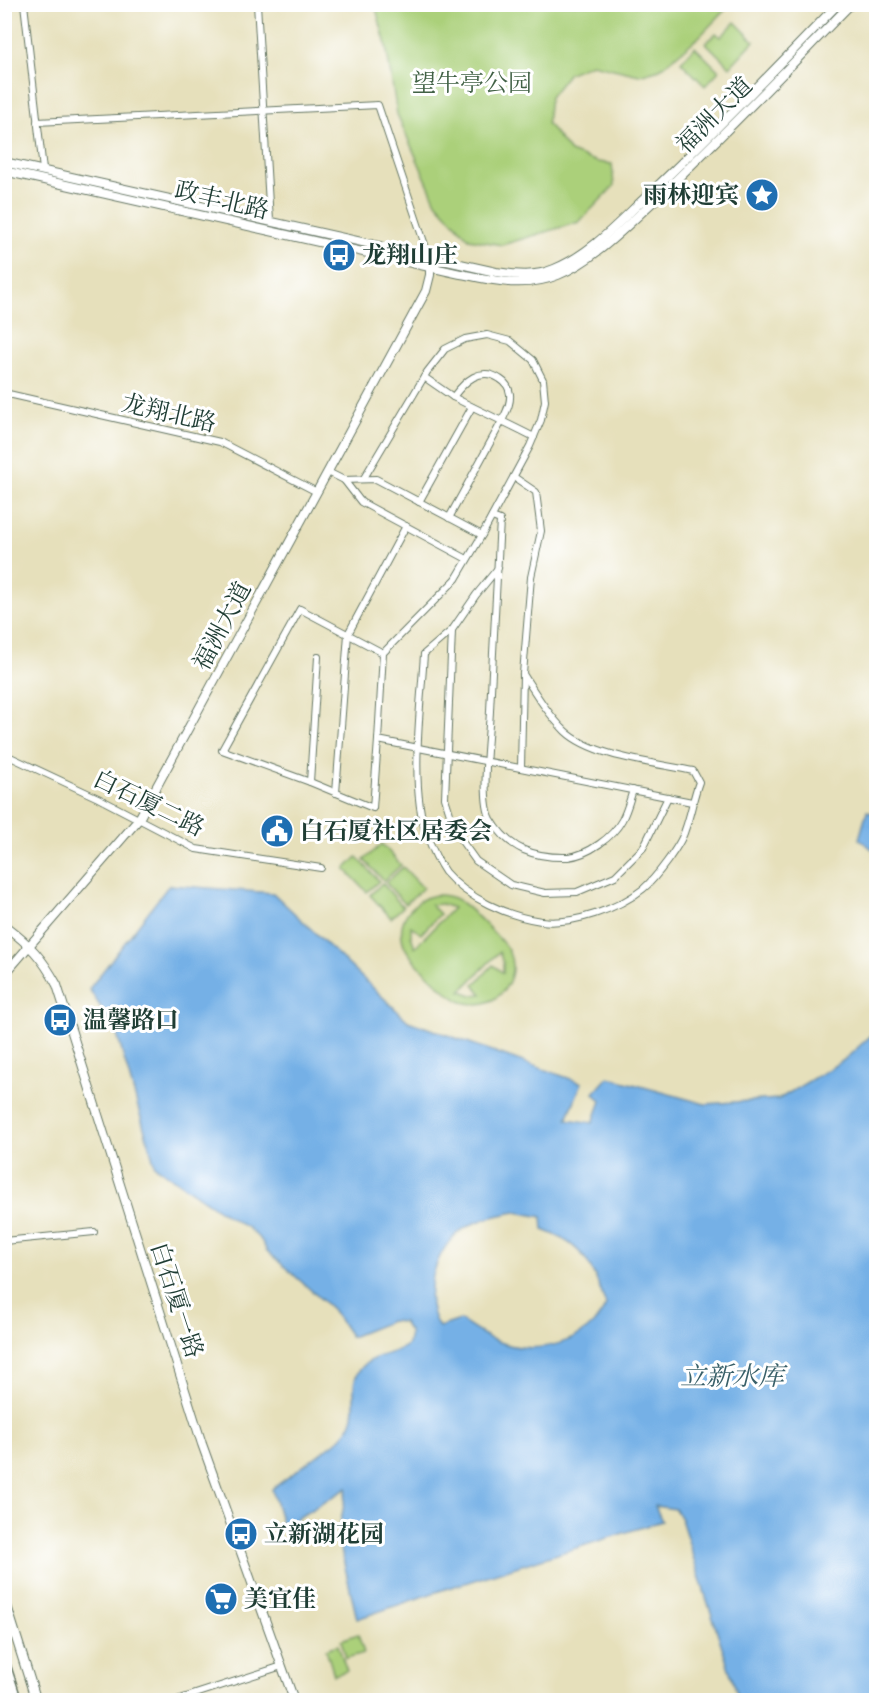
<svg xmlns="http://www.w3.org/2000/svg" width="881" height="1705" viewBox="0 0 881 1705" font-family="'Libre Bodoni','Noto Serif SC',serif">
	<rect width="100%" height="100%" fill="#fff"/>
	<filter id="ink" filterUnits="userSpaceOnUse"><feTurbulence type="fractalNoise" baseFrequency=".0167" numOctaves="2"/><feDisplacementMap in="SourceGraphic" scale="12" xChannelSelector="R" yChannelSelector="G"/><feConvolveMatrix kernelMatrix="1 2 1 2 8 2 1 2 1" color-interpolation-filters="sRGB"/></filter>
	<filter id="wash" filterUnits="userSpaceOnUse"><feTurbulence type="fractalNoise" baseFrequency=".008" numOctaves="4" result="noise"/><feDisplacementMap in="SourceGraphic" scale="24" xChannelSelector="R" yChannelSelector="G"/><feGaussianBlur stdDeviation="1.35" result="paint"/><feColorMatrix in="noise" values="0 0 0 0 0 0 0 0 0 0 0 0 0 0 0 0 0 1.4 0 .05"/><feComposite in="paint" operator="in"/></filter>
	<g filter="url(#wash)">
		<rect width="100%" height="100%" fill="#e6e0bb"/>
		<!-- green -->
		<g fill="#abd07a" stroke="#658657" stroke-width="1.5" fill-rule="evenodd">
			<path d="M375 5V4L730 5 699 37 660 69 639 75 592 64 569 73 550 97 547 123 570 152 598 162 612 164 614 186 579 222 502 245 469 239 436 202 397 114 386 45Z"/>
			<path d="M735 22 754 41 730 67 706 43 716 33 721 37Z"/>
			<path d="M695 47 719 71 705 86 681 62Z"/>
			<path d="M382 844 401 865 384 881 364 860Z"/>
			<path d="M357 857 379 881 367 892 345 869Z"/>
			<path d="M403 867 423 888 405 904 386 883Z"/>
			<path d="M382 883 403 907 391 918 370 895Z"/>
			<path d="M436 895C444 895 451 896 458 900 469 907 504 941 509 952 518 973 506 997 485 1003 477 1005 469 1004 462 1002 448 996 409 959 404 945 395 920 413 899 436 895ZM442 904 453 908 415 947 411 936V926L421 934 440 914 431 905ZM499 952 503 963V973L493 965 474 985 482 994 472 995 461 991Z"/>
			<path d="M358 1634 364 1653 346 1658 341 1640Z"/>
			<path d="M338 1645 347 1671 334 1675 326 1649Z"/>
		</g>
		<!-- water -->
		<g fill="#75b0e6" stroke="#4a768d" stroke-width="1.5" fill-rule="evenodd">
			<path d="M867 811 876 814V852L859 839Z"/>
			<path d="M169 885 273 893 408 1021 582 1083 567 1119 593 1123 601 1101 594 1093 608 1077 705 1104 779 1099 844 1060 876 1031V1700H739L681 1519 675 1509 655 1506 662 1521 436 1592 357 1619 338 1537 347 1488 283 1527 272 1489 341 1438C365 1412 346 1389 359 1371 372 1352 393 1357 408 1344L410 1333 403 1322 391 1321 351 1337 332 1309 267 1251 261 1240 248 1228 229 1217 155 1166 116 1031 89 989ZM516 1212 542 1217 543 1230C585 1245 592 1266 606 1305 587 1345 535 1356 496 1341 483 1336 472 1328 460 1320L439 1327C421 1300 434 1252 458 1233 474 1220 497 1215 516 1212Z"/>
		</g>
	</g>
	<g filter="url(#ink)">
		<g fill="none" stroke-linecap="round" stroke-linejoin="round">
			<!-- street casing -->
			<g stroke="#657663" stroke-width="8">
				<g id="street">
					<path d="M24 4 43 170"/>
					<path d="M257 4 270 221"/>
					<path d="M37 122 378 105 429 257"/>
					<path d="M424 377 453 397"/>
					<path d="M4 393 220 442 317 492"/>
					<path d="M328 472 344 480 376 479 482 535"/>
					<path d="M514 477 536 492 541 531 531 577 523 674 521 768"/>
					<path d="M364 478 427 372 445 349 465 339 487 335 510 341 533 360 543 380 545 401 541 420 530 446 482 535 456 579 383 653"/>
					<path d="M344 480 361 502 467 559"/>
					<path d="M419 502 472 407"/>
					<path d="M492 517 500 520C497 583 493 647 490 711 489 735 480 799 491 819 509 850 535 858 568 857 588 855 613 837 622 820 627 811 630 799 633 790"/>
					<path d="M449 518 502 421C506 412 511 404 510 394 509 387 505 382 500 379 480 366 465 381 453 397 480 411 507 423 534 437"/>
					<path d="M498 568 476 595 452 630 424 654C421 704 409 789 427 835 431 846 438 862 445 872 467 898 507 916 541 921 573 925 618 909 643 889 655 879 681 845 685 830 691 814 693 798 699 782L693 771C656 763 592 757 565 731 548 714 536 694 523 674"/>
					<path d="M452 631 445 798 456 833 476 861 511 885 545 893 577 892 615 876 643 848 668 797"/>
					<path d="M318 657 310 782 222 750 300 609 383 653 378 740 692 802"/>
					<path d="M4 754 98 798 196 849 321 868"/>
					<path d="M310 782 373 808 378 740"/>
					<path d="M336 793 348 634 406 526"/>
					<path d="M4 1241 94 1232"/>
					<path d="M177 1700 282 1666"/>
				</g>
			</g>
			<!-- secondary casing -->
			<g stroke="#657663" stroke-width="10">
				<g id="secondary">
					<path d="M4 162 496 272C516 275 535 277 554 269 591 254 619 222 647 196 713 134 775 69 838 4"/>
					<path d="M4 171 456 273C490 280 524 289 558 275 596 259 625 227 655 200 722 137 786 70 851 4"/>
					<path d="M4 925C31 946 41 956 57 985L202 1444 294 1700"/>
					<path d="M4 975 139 819 426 291 430 275V262"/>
				</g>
			</g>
			<!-- primary casing -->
			<g stroke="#657663" stroke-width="11">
				<path id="primary" d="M4 1598 36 1700"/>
			</g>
			<!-- highway casing -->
			<g stroke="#657663" stroke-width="13">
				<path id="highway" d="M4 1663 16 1700"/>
			</g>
			<!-- street -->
			<use href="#street" stroke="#fff" stroke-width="6"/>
			<!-- secondary -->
			<use href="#secondary" stroke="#fff" stroke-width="8"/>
			<!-- primary -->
			<use href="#primary" stroke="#fff" stroke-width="9"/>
			<!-- highway -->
			<use href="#highway" stroke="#fff" stroke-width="10"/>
		</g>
	</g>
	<!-- icons -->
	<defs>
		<g id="sight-disc" transform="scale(1.725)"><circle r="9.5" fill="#1f6fb2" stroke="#fff"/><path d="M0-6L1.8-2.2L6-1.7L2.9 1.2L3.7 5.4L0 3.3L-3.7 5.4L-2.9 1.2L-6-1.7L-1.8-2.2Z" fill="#fff"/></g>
		<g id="bus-disc" transform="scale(1.725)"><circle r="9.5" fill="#1f6fb2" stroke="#fff"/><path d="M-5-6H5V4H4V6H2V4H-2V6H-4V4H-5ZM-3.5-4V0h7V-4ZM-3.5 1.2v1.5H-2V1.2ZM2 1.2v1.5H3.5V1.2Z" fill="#fff"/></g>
		<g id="civic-disc" transform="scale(1.725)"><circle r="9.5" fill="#1f6fb2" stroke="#fff"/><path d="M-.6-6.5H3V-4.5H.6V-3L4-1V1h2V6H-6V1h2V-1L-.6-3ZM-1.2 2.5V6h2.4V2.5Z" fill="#fff"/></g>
		<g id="supermarket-disc" transform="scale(1.725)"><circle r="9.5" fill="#1f6fb2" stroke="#fff"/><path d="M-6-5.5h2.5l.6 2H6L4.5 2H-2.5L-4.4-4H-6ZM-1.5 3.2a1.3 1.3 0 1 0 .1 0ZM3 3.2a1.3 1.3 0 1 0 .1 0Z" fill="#fff"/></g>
	</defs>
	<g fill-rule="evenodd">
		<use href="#sight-disc" x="762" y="195"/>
		<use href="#bus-disc" x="339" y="255"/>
		<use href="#civic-disc" x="277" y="831"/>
		<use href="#bus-disc" x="60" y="1020"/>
		<use href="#bus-disc" x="241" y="1534"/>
		<use href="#supermarket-disc" x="221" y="1599"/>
	</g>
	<g text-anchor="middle" stroke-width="6" stroke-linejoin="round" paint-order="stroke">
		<!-- park labels -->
		<g font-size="24" fill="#426246" stroke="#fff">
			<text x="472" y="91">望牛亭公园</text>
		</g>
		<!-- street labels -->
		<g font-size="24" fill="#1f3d34" stroke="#fff">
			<text transform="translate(714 115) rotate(-45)" y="8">福洲大道</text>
			<text transform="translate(222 200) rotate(13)" y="8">政丰北路</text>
			<text transform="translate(169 413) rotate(13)" y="8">龙翔北路</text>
			<text transform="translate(222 626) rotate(-62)" y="8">福洲大道</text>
			<text transform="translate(149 803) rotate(26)" y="8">白石厦二路</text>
			<text transform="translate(177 1300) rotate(72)" y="8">白石厦一路</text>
		</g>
		<!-- poi labels -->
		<g font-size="24" font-weight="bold" fill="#1f3d34" stroke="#fff" text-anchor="start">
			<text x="739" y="203" text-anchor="end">雨林迎宾</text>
			<text x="362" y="263">龙翔山庄</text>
			<text x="300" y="839">白石厦社区居委会</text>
			<text x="83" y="1028">温馨路口</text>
			<text x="264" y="1542">立新湖花园</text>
			<text x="244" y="1607">美宜佳</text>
		</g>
		<!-- water labels -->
		<g font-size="26" font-style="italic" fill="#396069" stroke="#fff">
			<text x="732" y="1385">立新水库</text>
		</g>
	</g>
	<!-- margin -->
	<rect width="881" height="1705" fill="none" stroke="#fff" stroke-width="24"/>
</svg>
